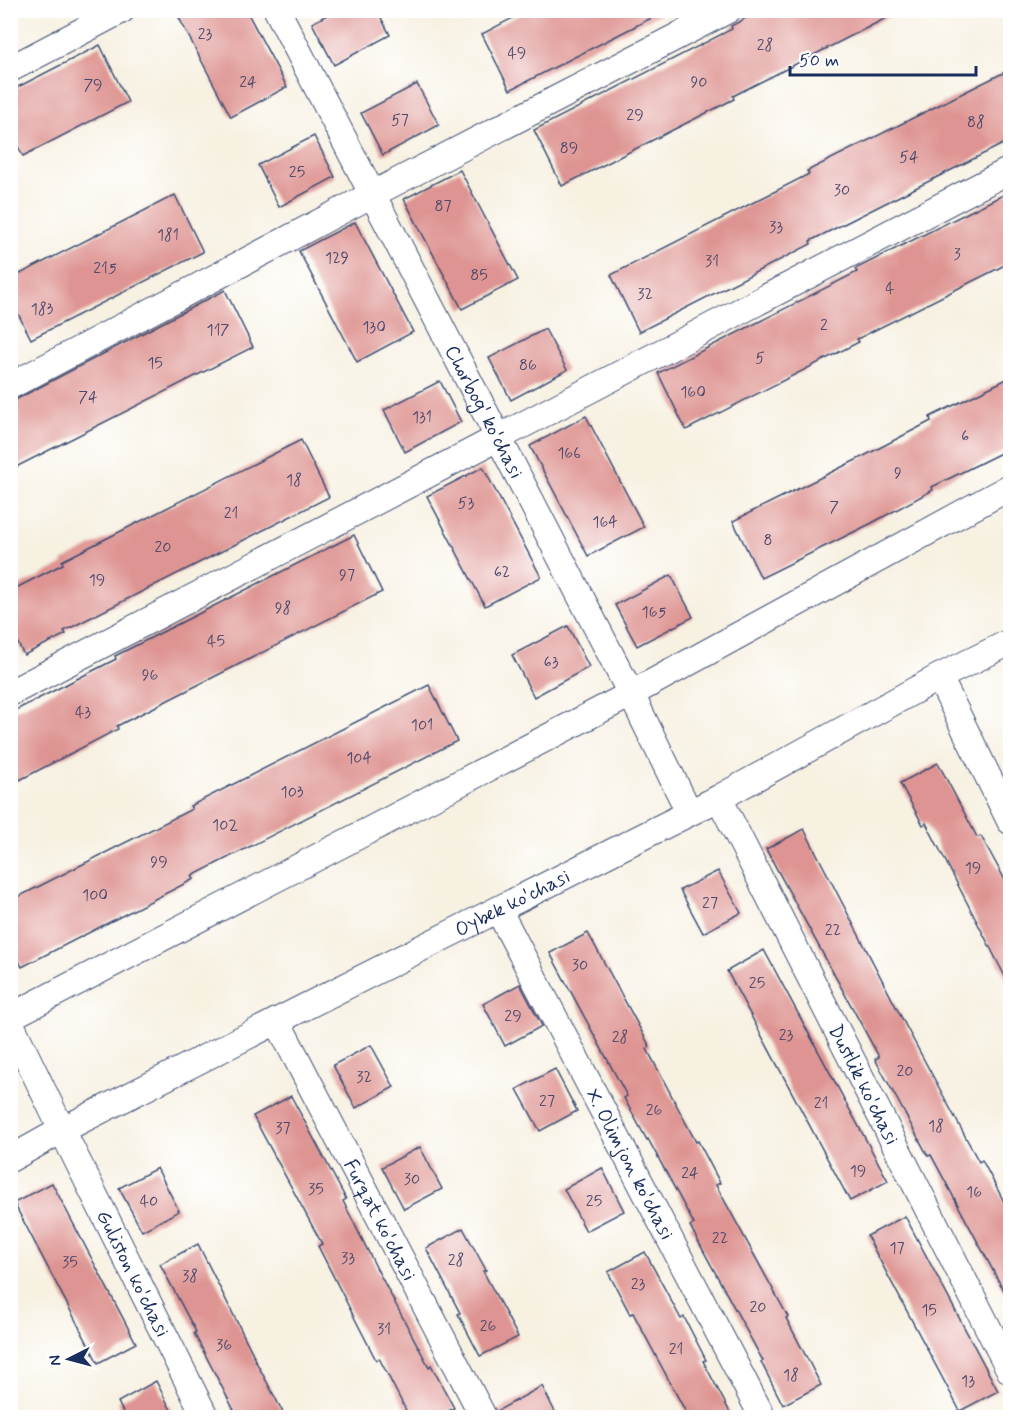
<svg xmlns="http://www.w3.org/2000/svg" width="1021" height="1428" viewBox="0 0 1021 1428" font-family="Mynerve,sans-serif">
	<rect width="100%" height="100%" fill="#fff"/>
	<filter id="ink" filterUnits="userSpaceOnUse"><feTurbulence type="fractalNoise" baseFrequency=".0167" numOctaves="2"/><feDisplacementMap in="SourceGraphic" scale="12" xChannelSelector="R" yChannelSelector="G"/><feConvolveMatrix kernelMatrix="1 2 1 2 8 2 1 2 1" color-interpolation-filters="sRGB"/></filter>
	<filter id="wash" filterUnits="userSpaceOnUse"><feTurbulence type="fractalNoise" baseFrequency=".008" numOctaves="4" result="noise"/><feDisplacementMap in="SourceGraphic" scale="24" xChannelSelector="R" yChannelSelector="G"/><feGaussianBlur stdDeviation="1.35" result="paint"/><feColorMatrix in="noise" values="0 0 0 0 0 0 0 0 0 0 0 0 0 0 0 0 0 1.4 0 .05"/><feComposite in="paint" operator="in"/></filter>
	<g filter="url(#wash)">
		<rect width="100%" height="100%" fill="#f7f1e2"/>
		<g id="blocks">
			<!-- building -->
			<g fill="#de9492">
				<path d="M175 10H246L287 87 231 117Z"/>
				<path d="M336 10H377L390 35 334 65 312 23Z"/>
				<path d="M528 10H667L510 90 482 34Z"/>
				<path d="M761 10H902L733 96 734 99 562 186 534 130 732 29 731 26Z"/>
				<path d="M100 45 128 102 23 156 10 131V91Z"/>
				<path d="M1011 69V140L810 241 811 244 639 332 611 275 809 174 807 171Z"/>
				<path d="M417 84 439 125 383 155 361 113Z"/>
				<path d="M314 136 335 177 279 207 258 165Z"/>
				<path d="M460 170 518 280 462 309 404 199Z"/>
				<path d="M1011 191V262L857 339 859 342 686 430 658 373 857 272 855 269Z"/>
				<path d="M175 195 203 252 31 339 10 298V279Z"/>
				<path d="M355 222 413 332 357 362 299 251Z"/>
				<path d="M225 290 253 347 10 470V401L17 399Z"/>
				<path d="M545 329 567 370 511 400 489 358Z"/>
				<path d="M1011 377V448L932 487 933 490 870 524 761 578 733 521 864 456 931 421 930 417Z"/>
				<path d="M440 381 461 422 405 452 384 410Z"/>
				<path d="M586 416 644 527 588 556 530 446Z"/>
				<path d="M301 440 329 497 64 631 66 634 24 655 10 628V591L63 564 62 561Z"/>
				<path d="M483 467 541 577 485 606 427 496Z"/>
				<path d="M354 535 382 592 117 726 118 729 10 785V713L116 659 115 656Z"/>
				<path d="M671 575 693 617 637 646 615 605Z"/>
				<path d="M568 626 589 667 534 697 512 655Z"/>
				<path d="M429 685 457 741 192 876 194 879 22 967 10 944V901L192 809 190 806Z"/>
				<path d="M938 763 977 837 981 836 1011 891V988L926 823 923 825 900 783Z"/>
				<path d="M804 829 908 1030 979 1162 982 1160 1011 1215V1304L931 1155 928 1156 898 1101 875 1059 879 1057 766 849Z"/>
				<path d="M718 871 741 913 703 933 680 890Z"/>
				<path d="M588 933 650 1047 647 1049 696 1142 698 1141 720 1183 716 1185 788 1317 786 1318 821 1385 783 1405 761 1362 763 1361 690 1226 694 1224 648 1139 647 1140 624 1098 627 1096 550 953Z"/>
				<path d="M764 950 888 1181 850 1201 727 971Z"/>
				<path d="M520 984 542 1026 505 1046 483 1004Z"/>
				<path d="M371 1045 394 1087 356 1108 333 1065Z"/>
				<path d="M555 1069 577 1111 540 1131 517 1089Z"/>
				<path d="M291 1096 346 1199 343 1201 377 1269 429 1367 431 1365 454 1408 436 1418H410L379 1358 376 1360 354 1317 318 1246 322 1244 253 1116Z"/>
				<path d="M420 1147 442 1189 404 1209 382 1167Z"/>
				<path d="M157 1168 179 1211 142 1231 119 1188Z"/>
				<path d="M602 1168 624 1211 586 1231 564 1189Z"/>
				<path d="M52 1183 136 1343 98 1363 14 1203Z"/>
				<path d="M905 1216 998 1391 960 1411 867 1236Z"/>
				<path d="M463 1228 486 1270 483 1271 518 1337 480 1356 458 1314 460 1313 426 1248Z"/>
				<path d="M198 1244 254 1356H253L286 1418H238L194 1333 196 1332 160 1264Z"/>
				<path d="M645 1252 681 1319 684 1317 706 1360 703 1361 733 1418H689L633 1313 630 1314 608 1272Z"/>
				<path d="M156 1381 175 1418H126L118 1402Z"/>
				<path d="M542 1386 558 1418H499L497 1411Z"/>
			</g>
		</g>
	</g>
	<g filter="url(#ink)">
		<use href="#blocks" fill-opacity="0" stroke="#3c4c72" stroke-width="1.5"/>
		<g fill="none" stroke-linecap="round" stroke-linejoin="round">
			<!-- minor casing -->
			<g stroke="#3c4c72" stroke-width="28">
				<g id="minor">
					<path id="s1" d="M277 10 631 694 689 812"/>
					<path d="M10 69 122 10"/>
					<path d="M10 386 371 195 728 10"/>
					<path d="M939 677 1010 821"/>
					<path d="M10 693 1010 170"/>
					<path id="s2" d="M719 798 1010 1371"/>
					<path id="s3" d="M499 911 763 1418"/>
					<path d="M10 1017 631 694 1010 487"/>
					<path id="s4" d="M277 1021 484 1418"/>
					<path id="s5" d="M10 1022 62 1130 206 1418"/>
					<path id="s6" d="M10 1159 62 1130 277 1021 719 798 939 677 1010 642"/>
				</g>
			</g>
			<!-- minor -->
			<use href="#minor" stroke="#fff" stroke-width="26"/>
		</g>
	</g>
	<g text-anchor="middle" stroke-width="6" stroke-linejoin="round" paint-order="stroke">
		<!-- number labels -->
		<g font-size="16" fill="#4c486b">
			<text x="205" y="39">23</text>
			<text x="765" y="50">28</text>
			<text x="517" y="58">49</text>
			<text x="248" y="87">24</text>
			<text x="699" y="87">90</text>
			<text x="93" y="90">79</text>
			<text x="635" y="120">29</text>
			<text x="400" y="125">57</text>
			<text x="976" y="127">88</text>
			<text x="569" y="153">89</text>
			<text x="909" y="162">54</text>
			<text x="297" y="177">25</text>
			<text x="842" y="195">30</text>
			<text x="443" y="211">87</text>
			<text x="776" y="232">33</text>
			<text x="168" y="240">181</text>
			<text x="957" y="259">3</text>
			<text x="337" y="263">129</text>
			<text x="712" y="266">31</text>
			<text x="105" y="273">215</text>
			<text x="479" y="280">85</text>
			<text x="890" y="293">4</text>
			<text x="645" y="299">32</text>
			<text x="42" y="314">183</text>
			<text x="824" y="330">2</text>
			<text x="374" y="332">130</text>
			<text x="218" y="335">117</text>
			<text x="760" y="363">5</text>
			<text x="155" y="368">15</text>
			<text x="528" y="370">86</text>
			<text x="693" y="397">160</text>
			<text x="88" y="402">74</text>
			<text x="422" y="422">131</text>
			<text x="965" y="441">6</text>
			<text x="569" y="458">166</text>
			<text x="898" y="478">9</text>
			<text x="294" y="485">18</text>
			<text x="466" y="508">53</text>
			<text x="834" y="512">7</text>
			<text x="231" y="518">21</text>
			<text x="605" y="527">164</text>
			<text x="768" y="545">8</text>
			<text x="163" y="552">20</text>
			<text x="502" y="577">62</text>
			<text x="347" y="580">97</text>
			<text x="97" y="585">19</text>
			<text x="283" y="613">98</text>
			<text x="654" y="617">165</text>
			<text x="216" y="646">45</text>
			<text x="551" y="667">63</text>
			<text x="150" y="680">96</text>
			<text x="83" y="717">43</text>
			<text x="422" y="730">101</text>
			<text x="359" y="763">104</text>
			<text x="292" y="797">103</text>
			<text x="225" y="830">102</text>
			<text x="159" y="867">99</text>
			<text x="973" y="873">19</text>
			<text x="95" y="900">100</text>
			<text x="710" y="908">27</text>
			<text x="833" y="935">22</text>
			<text x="580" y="970">30</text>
			<text x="757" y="988">25</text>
			<text x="513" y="1021">29</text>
			<text x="786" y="1040">23</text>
			<text x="620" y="1042">28</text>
			<text x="905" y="1076">20</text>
			<text x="364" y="1082">32</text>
			<text x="547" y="1106">27</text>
			<text x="821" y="1108">21</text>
			<text x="654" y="1115">26</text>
			<text x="936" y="1131">18</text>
			<text x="283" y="1133">37</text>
			<text x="858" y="1176">19</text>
			<text x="690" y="1178">24</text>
			<text x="412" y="1184">30</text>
			<text x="316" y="1194">35</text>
			<text x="974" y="1197">16</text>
			<text x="149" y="1206">40</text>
			<text x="594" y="1206">25</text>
			<text x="720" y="1243">22</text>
			<text x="897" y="1253">17</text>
			<text x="348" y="1263">33</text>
			<text x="456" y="1265">28</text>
			<text x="70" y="1267">35</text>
			<text x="190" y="1281">38</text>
			<text x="638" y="1289">23</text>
			<text x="758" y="1312">20</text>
			<text x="929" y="1315">15</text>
			<text x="488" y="1331">26</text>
			<text x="384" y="1334">31</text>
			<text x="224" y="1350">36</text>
			<text x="676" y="1354">21</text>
			<text x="791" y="1380">18</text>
			<text x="968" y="1386">13</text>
		</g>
		<!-- street labels -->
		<g font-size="20" fill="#1b2f5e" stroke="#fff">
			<text dy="7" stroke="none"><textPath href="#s1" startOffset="452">Chorbog' ko'chasi</textPath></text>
			<text dy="7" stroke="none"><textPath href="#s6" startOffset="564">Oybek ko'chasi</textPath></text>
			<text dy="7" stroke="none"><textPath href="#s2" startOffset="321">Dustlik ko'chasi</textPath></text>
			<text dy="7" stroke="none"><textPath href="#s3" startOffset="285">X. Olimjon ko'chasi</textPath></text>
			<text dy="7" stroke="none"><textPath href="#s4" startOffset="224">Furqat ko'chasi</textPath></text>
			<text dy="7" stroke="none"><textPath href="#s5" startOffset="280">Guliston ko'chasi</textPath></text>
		</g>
	</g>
	<!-- margin -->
	<rect width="1021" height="1428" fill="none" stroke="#fff" stroke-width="36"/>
	<!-- north arrow -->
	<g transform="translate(69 1359) rotate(264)" stroke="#ffffff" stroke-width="4.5" paint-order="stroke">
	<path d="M0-4.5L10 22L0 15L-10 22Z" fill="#1b2f5e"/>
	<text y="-9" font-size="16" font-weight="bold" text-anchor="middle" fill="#1b2f5e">N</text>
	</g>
	<!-- scale -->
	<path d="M790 66v9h186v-9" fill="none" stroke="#1b2f5e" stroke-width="3"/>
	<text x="799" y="66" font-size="18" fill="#1b2f5e" stroke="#ffffff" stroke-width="4.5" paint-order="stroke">50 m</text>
</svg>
